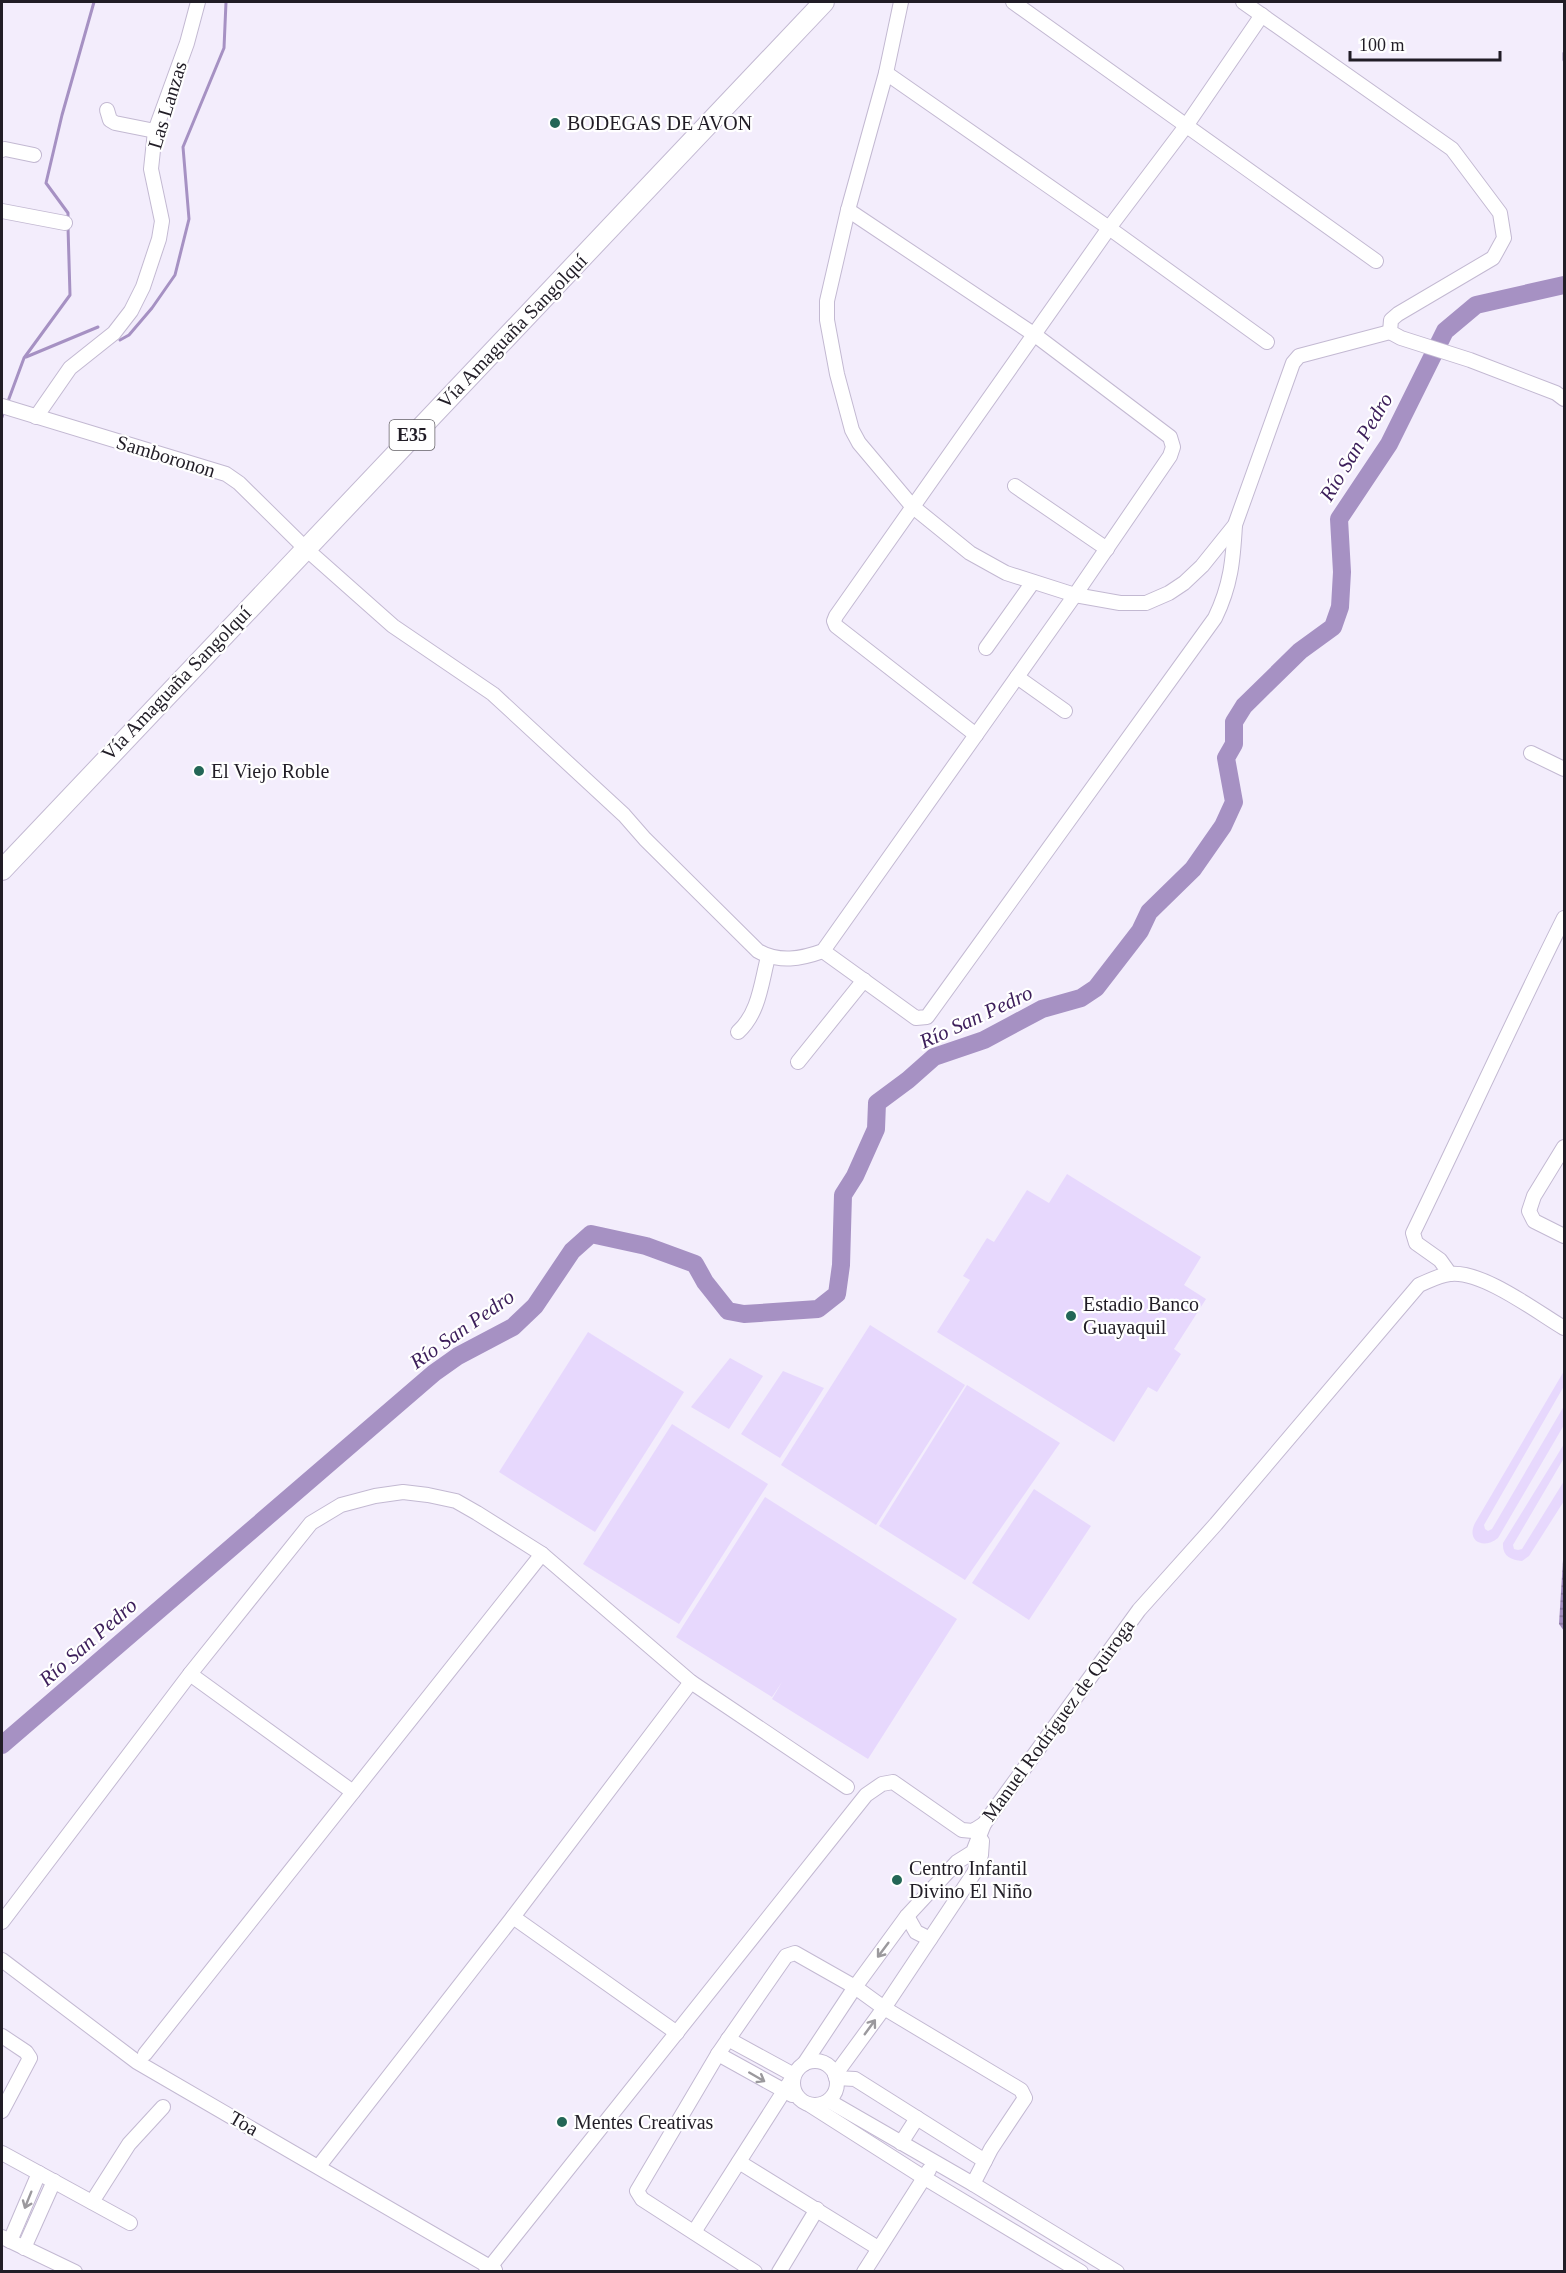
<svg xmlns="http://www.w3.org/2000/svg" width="1566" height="2273" viewBox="0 0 1566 2273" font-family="'Times New Roman',serif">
	<defs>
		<pattern id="water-rules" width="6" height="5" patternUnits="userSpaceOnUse" patternTransform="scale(1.5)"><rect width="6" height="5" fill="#a691c3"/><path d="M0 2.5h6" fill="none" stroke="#87769e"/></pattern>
	</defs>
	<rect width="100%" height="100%" fill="#f3edfc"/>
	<!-- pitch -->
	<g fill="#e7d8fd">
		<path d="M1067 1174 1201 1257 1184 1285 1206 1299 1174 1349 1181 1354 1157 1392 1148 1387 1114 1442 937 1332 970 1280 963 1276 987 1238 994 1242 1027 1190 1049 1203Z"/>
		<path d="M870 1325 965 1385 876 1525 781 1465Z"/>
		<path d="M588 1332 684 1392 595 1532 499 1472Z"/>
		<path d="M730 1358 763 1376 729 1429 691 1407Z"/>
		<path d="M783 1371 824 1388 780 1458 741 1434Z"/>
		<path d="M1564 1371V1386L1484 1525 1485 1529 1488 1531 1492 1529 1564 1406V1425L1498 1538C1483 1550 1466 1541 1475 1523Z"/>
		<path d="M967 1385 1060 1443 965 1580 879 1526Z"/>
		<path d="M672 1424 768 1484 679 1624 583 1564Z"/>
		<path d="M1564 1444V1458L1513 1545 1514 1549 1518 1550 1522 1549 1564 1481V1501L1529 1556 1522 1561C1511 1560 1502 1556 1503 1543Z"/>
		<path d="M1034 1489 1091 1526 1029 1620 972 1583Z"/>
		<path d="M765 1497 957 1619 868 1759 772 1699 782 1682 772 1697 676 1637Z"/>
	</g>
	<!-- water -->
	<path fill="url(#water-rules)" d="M1564 1544V1631L1559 1624Z"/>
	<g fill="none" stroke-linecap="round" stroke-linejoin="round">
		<!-- stream -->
		<g stroke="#a691c3" stroke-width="3">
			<path d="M1564 53V60"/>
			<path d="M68 220V213L46 183 62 115 94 2"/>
			<path d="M120 340 129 335 152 308 175 275 189 219 183 147 224 48 226 2"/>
			<path d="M26 357 98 327"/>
			<path d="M7 404 24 358 70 295 68 227"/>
			<path d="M2 417 4 410"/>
		</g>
		<!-- river -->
		<path stroke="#a691c3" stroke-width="18" d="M2 1745 434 1373 458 1356 513 1327 535 1306 572 1251 591 1234 646 1246 695 1264 705 1282 728 1311 744 1314 818 1309 837 1294 841 1265 843 1195 855 1176 876 1129 877 1103 908 1080 934 1057 984 1040 1042 1009 1081 998 1096 988 1140 931 1149 912 1193 869 1223 826 1234 802 1226 758 1234 744V722L1244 706 1300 651 1333 627 1340 607 1342 572 1339 519 1389 444 1445 331 1476 305 1564 285"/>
		<!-- minor casing -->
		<g stroke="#c3b9d2" stroke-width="16">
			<g id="minor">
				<path d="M901 2 886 73 848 210 827 301V320L837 374 852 430 859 443 912 506 970 553 1006 573 1075 595 1120 603H1146L1169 593 1184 583 1202 566 1235 525 1293 363 1299 356 1390 332"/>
				<path d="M1013 2 1376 261"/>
				<path d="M1243 2 1452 149 1500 213 1504 238 1493 258 1398 314 1391 320 1390 332 1401 338 1470 360 1556 393 1564 399"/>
				<path d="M886 73 1109 228 1267 342"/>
				<path d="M107 110 110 120 115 123 155 131"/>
				<path d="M2 150 5 149 34 155"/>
				<path d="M2 211 65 223"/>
				<path d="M2 406 226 474 239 483 305 548 393 626 493 694 624 815 645 839 758 951C779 963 801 959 823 951L1075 595 1170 456 1173 447 1170 437 1035 335 848 210"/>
				<path d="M36 417 70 368 114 333 131 311 143 287 159 239 162 221 151 169 155 131 187 43 198 2"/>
				<path d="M1015 486 1107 549"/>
				<path d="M986 648 1033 582"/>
				<path d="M1017 677 1065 711"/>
				<path d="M976 735 836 626 834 621 836 616 1109 228 1186 126 1262 15"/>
				<path d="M1531 753 1564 769"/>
				<path d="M823 951 916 1018 927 1017 1215 618C1231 585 1233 560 1235 525"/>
				<path d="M738 1032C759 1013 761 984 768 957"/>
				<path d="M798 1062 864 980"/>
				<path d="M1564 1147 1534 1196 1529 1211 1534 1221 1564 1236"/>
				<path d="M1450 1274 1440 1260 1416 1243 1413 1233C1464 1128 1512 1022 1564 918"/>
				<path d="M190 1674 353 1792"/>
				<path d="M907 1916 916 1932 930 1939"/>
				<path d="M513 1917 677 2033"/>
				<path d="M2 1922 190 1674 311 1523 341 1505 375 1496 403 1492 428 1495 456 1501 477 1513 542 1554 691 1682 847 1787"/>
				<path d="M2 1960 137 2062 495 2270"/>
				<path d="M2 2036 26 2052 30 2058 2 2111"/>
				<path d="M728 2039 794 2075"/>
				<path d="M145 2054 542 1554"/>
				<path d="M718 2054 792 2095"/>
				<circle cx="815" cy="2083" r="22"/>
				<path d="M804 2064 855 1987 907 1916 957 1862 973 1852 984 1824"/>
				<path d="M835 2075 884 2008 974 1873 981 1855 982 1841"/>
				<path d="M836 2078 855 2079 985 2161"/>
				<path d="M829 2101 973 2184"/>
				<path d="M810 2105 923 2177 1081 2272"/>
				<path d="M901 2143 917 2118"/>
				<path d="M2 2153 130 2223"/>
				<path d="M739 2162 878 2248"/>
				<path d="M319 2166 513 1917 691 1682"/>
				<path d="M92 2202 129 2144 163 2107"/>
				<path d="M694 2232 793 2077"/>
				<path d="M2 2237 75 2272"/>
				<path d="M10 2241 39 2173"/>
				<path d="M24 2248 54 2181"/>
				<path d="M486 2272 866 1795 882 1784 893 1782 962 1830 973 1831 984 1824 1139 1610 1216 1524 1419 1285C1429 1281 1439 1275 1450 1274 1482 1270 1537 1312 1564 1328"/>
				<path d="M755 2272 642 2199 637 2191 718 2054 786 1956 795 1953 855 1987 884 2008 1021 2090 1025 2098 991 2149 973 2184 1117 2272"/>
				<path d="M779 2272 817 2209"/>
				<path d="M864 2272 929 2170"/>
			</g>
		</g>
		<!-- highway casing -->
		<g stroke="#c3b9d2" stroke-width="22">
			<path id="highway" d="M2 870 824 2"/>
		</g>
		<!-- minor -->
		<use href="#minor" stroke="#fff" stroke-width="14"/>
		<!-- highway -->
		<use href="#highway" stroke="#fff" stroke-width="20"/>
	</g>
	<!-- one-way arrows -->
	<defs><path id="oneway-shaft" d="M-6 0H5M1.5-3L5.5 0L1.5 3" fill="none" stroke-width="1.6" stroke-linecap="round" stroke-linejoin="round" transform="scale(1.5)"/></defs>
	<g stroke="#9b999d">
		<use href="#oneway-shaft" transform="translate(883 1950) rotate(127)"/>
		<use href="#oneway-shaft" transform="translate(870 2027) rotate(-54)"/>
		<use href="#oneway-shaft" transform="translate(757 2077) rotate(30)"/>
		<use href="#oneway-shaft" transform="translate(28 2200) rotate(112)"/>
	</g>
	<!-- markers -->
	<g fill="#236656" stroke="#fff" stroke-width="2">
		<circle cx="555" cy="123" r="6"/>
		<circle cx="199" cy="771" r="6"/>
		<circle cx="1071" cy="1316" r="6"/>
		<circle cx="897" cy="1880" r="6"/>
		<circle cx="562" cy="2122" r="6"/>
	</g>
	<g text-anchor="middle" stroke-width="4.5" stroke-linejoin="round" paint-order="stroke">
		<!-- shield labels -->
		<rect fill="#fff" stroke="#646167" stroke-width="1.5" x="389.5" y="420" width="45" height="30" rx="4.5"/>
		<g font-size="18" font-weight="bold" fill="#211d26">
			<text x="412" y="441">E35</text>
		</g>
		<!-- street labels -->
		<g font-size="20" fill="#211d26" stroke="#fff">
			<text transform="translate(167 105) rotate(-73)" y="7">Las Lanzas</text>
			<text transform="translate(512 331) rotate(-46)" y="7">Vía Amaguaña Sangolquí</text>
			<text transform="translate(166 456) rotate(17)" y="7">Samboronon</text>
			<text transform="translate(176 683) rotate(-46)" y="7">Vía Amaguaña Sangolquí</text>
			<text transform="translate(1058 1720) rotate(-54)" y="7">Manuel Rodríguez de Quiroga</text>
			<text transform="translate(244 2123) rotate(30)" y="7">Toa</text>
		</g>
		<!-- poi labels -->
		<g font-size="20" fill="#211d26" stroke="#fff" text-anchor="start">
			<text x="567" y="130">BODEGAS DE AVON</text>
			<text x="211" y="778">El Viejo Roble</text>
			<text x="1083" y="1311">Estadio Banco<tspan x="1083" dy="23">Guayaquil</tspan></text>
			<text x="909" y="1875">Centro Infantil<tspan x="909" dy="23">Divino El Niño</tspan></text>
			<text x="574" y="2129">Mentes Creativas</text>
		</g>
		<!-- water labels -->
		<g font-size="21" font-style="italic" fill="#3c1e5a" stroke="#fff">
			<text transform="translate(1356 447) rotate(-59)" y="7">Río San Pedro</text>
			<text transform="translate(976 1017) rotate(-25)" y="7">Río San Pedro</text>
			<text transform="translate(462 1329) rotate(-35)" y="7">Río San Pedro</text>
			<text transform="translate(88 1642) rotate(-41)" y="7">Río San Pedro</text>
		</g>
	</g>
	<!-- border -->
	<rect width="1566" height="2273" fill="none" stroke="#211d26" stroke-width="6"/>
	<!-- scale -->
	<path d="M1350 51v9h150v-9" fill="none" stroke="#211d26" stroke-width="3"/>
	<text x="1359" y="51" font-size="18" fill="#211d26" stroke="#ffffff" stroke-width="4.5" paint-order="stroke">100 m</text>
</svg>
